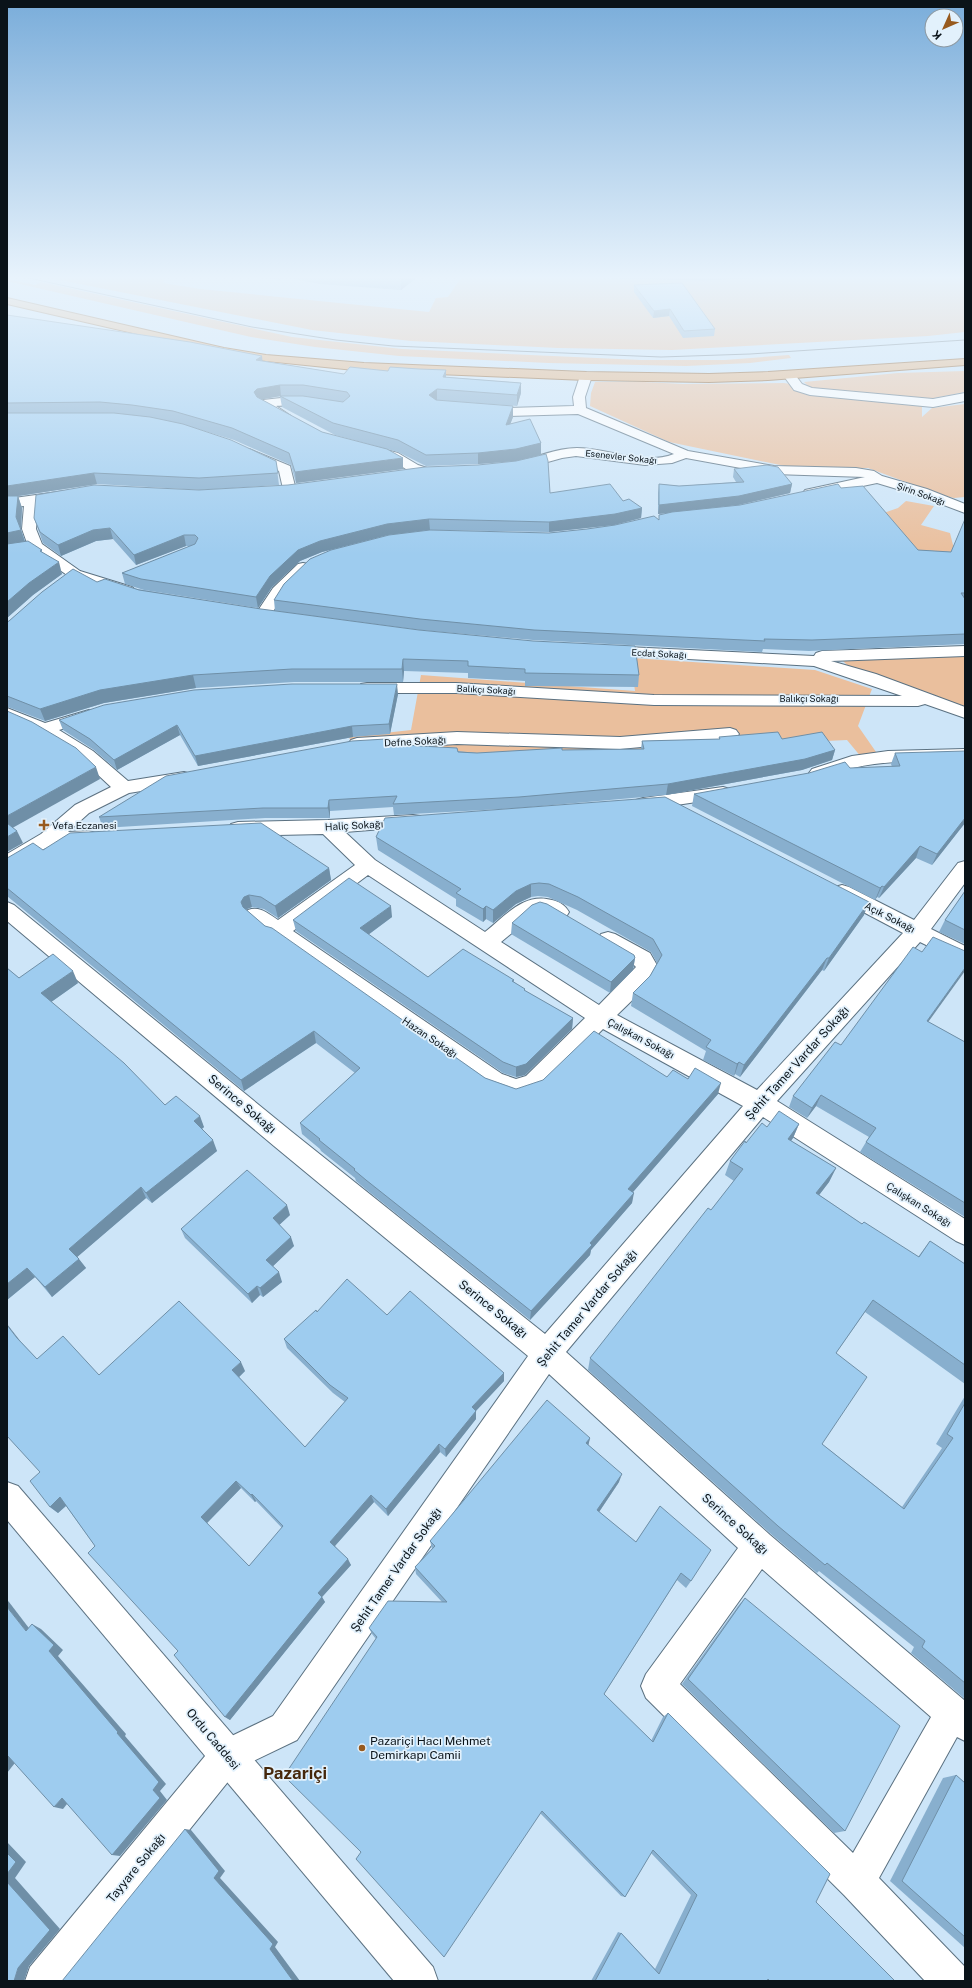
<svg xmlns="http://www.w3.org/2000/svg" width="972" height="1988" viewBox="0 0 972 1988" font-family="'Public Sans',sans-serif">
	<rect width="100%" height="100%" fill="#cde5f8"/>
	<!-- green -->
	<g fill="#eabf9d">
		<path d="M53 276H166L163 283 200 289 429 312 436 298 448 297 462 276 702 280 790 276H965V332L928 336 672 350 558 348 411 341 312 330 50 278Z"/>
		<path d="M7 279 35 285 41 282 292 337 402 349 641 360H725L789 355 791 358 750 363 686 366 548 363 399 356 315 347 251 337 7 281Z"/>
		<path d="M965 371V392L924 400 812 390 804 382 898 373Z"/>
		<path d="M595 382H643L683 384 784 383 922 405V417L932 408 965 404V497L954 498 941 495 868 468 809 469 790 467 669 442 590 406 591 393Z"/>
		<path d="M906 501 934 506 921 525 950 533 953 545 965 550V567L900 558 875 516 898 508Z"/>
		<path d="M602 656 815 670 872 689 858 726 883 762 867 764 847 740 717 746 633 756 355 753 349 737 411 730 421 675 635 691 633 677Z"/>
		<path d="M965 656V707L847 665 843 661Z"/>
	</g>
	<!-- water -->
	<path fill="#76a3c4" stroke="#567891" d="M546 276H790L702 280Z"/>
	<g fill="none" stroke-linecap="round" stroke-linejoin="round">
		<!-- street casing -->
		<g stroke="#5b7181" stroke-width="2">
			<g id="street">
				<path d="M789 371 793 372 802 384 812 388 933 399 965 393V401L933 407 810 395 794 390 783 375Z"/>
				<path d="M586 372 592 376 585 397 586 408 688 451 774 466 856 468 874 471 882 476 927 489 965 504V513L917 495 877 483 810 497 805 496 803 493 805 490 865 477 774 474 686 458 672 463 645 465 576 456 562 458 519 470 514 469 512 466 514 463C535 458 556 448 577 448 608 448 643 466 674 454L578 414 509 416 484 413 478 409 484 405 509 408 574 406 573 397 580 376Z"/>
				<path d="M299 396 312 397 318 401C315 406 284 405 276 406L291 416 285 420 259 407 257 404 263 400Z"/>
				<path d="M375 447 398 453 418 465 430 469 432 472 430 475C415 479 402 465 389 459 382 456 373 457 368 451L370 448Z"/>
				<path d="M249 449 290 466 296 490 294 493H284L279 471 244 456 242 453 244 450Z"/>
				<path d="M65 491 70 492 72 495 70 498 38 504 36 529 42 544 80 571 132 587 135 590 132 593H122L70 577 32 551 7 555V547L27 543 22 529 24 506 7 507V499Z"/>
				<path d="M303 563 308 564 310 567 308 570 284 594 269 618H257L255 615 273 588 298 564Z"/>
				<path d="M605 646 814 656 816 653 822 651 965 646V656L831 661 876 674 965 707V718L925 704 918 706 654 705 456 693H367L361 692 359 688 361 684 367 683H456L654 695 902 696 814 666 599 654 597 651 599 648Z"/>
				<path d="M7 708 45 723 89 710 95 711 98 715 95 719 59 730 93 751 128 781 184 772 191 774 193 778 191 782 184 784 129 793 89 813 68 832 89 831 96 833 99 838 96 843C82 847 65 842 52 846 36 850 23 865 7 870V854L41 834 75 805 111 787 81 759 38 733 7 719Z"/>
				<path d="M730 728 736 730 739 734 736 738 620 749 457 744 357 750 351 748 348 744 351 740 357 738 457 732 620 737Z"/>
				<path d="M965 749V761C929 762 889 759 853 768 840 771 825 781 812 777L809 773 812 769 852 756 888 751Z"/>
				<path d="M723 787 730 789 732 793 730 797 643 810 636 808 634 804 636 800 643 798Z"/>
				<path d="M413 815 420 816 423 821 420 826 345 832 375 860 485 932C505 916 524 892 552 900 560 902 565 905 569 912L566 917 559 920 543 913 537 912 501 942 599 1005 636 967 634 965 601 946 597 940 601 934 608 932 615 934 650 953 658 967 653 980 617 1015 757 1090 903 933 835 897 832 892 835 887 842 885 849 887 914 920 958 863 965 861V883L931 929 965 946V964L920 942 777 1101 965 1219V1245L956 1241 763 1117 566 1352 770 1535 964 1700 965 1741 957 1737 879 1878 965 1967V1981H925L844 1895 646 1698 641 1686 646 1674 738 1548 549 1374 297 1740 239 1768 68 1981H25L30 1967 215 1744 273 1716 528 1356 274 1146 7 921V902L14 905 292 1132 545 1334 743 1106 603 1029 542 1090 516 1099 486 1088 275 939 269 937C263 928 250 925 245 915L248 910C260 906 267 913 278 920L355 865 323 834 238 836 231 834 228 829 231 824 238 822 328 820ZM368 875 585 1018 526 1076 516 1079 502 1074 293 931ZM762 1569 931 1717 853 1853 680 1684Z"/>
			</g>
		</g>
		<!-- secondary casing -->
		<g stroke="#5b7181" stroke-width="2">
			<path id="secondary" d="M7 1482 18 1486 433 1967 438 1981H394L7 1520Z"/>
		</g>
		<!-- primary casing -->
		<g stroke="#8b5720" stroke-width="2">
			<path id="primary" d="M7 298 224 348 266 355 364 363 586 372 709 374 768 372 965 359V365L768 380 709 382 586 380 364 371 266 361 224 354 7 304Z"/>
		</g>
		<!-- street -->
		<use href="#street" fill="#fff" fill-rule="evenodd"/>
		<!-- secondary -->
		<use href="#secondary" fill="#fff" fill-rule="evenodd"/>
		<!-- primary -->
		<use href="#primary" fill="#e3b07c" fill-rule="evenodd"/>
		<!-- tram -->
		<path stroke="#677783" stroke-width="1" d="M20 276 252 327 336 340 393 346 661 357 750 354 965 340"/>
	</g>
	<!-- wall -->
	<g fill="#88afce" fill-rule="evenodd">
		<path d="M245 276H419L401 290 320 284 283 277 281 280Z"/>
		<path d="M634 285 715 329 714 336 683 338 669 316 653 318 634 292Z"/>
		<path d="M7 315 263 361 344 374 388 371 446 370V377L521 383V393L517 406 437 400 513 406V417L510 424 541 443V455L516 461 478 464 426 466 398 452 335 435 282 407 280 396H281L260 399 322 432 403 469 296 483 291 465 234 440 188 426 276 461 279 485 201 490 97 484 18 496 22 508 21 529 25 541 42 550V553L62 574 33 595 7 618Z"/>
		<path d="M734 469 792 484 790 493 738 505 692 510 740 505 841 488 918 550 951 552 965 519V644L809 651 763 649 762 652 533 640 420 630 275 611 274 600 549 533 587 529 659 519V515L668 513 658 514V493L659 484 679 486 736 482 733 477Z"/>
		<path d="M199 490 550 493 623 501 642 508 641 518 614 525 549 532 430 530 388 535 322 552 300 561 272 587 258 608 144 590 125 584 122 573 191 546H186L136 565 113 539 96 541 61 556 43 543 34 518Z"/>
		<path d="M97 582 639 675 638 687 525 686V681L468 678V673L404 671 403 682H294L196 688 104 703 45 721 8 707H7V622Z"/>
		<path d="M398 694 390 734 353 737 198 766 180 735 117 770 94 750 63 730 59 720Z"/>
		<path d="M719 737 782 739 835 750 832 760 802 770 666 795 519 808 394 815 393 807 330 811V818H265L103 828 99 817 387 744 477 753 562 750 641 749 642 741 719 739Z"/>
		<path d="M895 753 965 823 932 865 916 858 879 898 877 897 875 900 692 806 694 794 892 767 891 764Z"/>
		<path d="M376 837 864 915 824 971 822 970 740 1077 735 1074 734 1076 703 1060 706 1051 631 1006 633 993 650 976 657 963 651 952 577 910 548 897 538 896 531 897 516 904 493 923 486 919 483 922 456 906V899L378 850Z"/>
		<path d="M43 850 329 868 331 880 278 918 264 909 252 907 247 909 246 910 265 926 485 1078 516 1089 667 1077 688 1079 718 1094 633 1192 632 1203 591 1250 590 1255 530 1320 368 1191 356 1181 355 1178 321 1151 320 1149 302 1134 300 1123 355 1073 316 1043 244 1091 7 896V858Z"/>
		<path d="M965 891V944L939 932 945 920Z"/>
		<path d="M392 917 368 935 428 977 514 980V982L525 991 573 1018 572 1029 525 1075 516 1077 503 1073 296 931 293 920Z"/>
		<path d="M512 923 635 958 633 970 610 993 511 934Z"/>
		<path d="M922 952 928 1022 965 1042V1217L860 1152 869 1137 816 1106 807 1118 789 1107 793 1096 841 1045Z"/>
		<path d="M7 968 19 978 78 983 51 1002 165 1105 204 1127 202 1129 217 1151 152 1203 146 1198 77 1257 86 1268 52 1297 35 1277 7 1300Z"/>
		<path d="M799 1124 793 1138 791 1141 836 1168 829 1182 819 1195 862 1224 918 1257 930 1241 965 1264V1384L865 1312 836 1353 822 1444 902 1507 942 1448 936 1444 965 1396V1699L911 1653 914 1647 819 1571 817 1573 771 1534 588 1370 590 1358 711 1210 734 1181 725 1175 730 1161 746 1143 767 1127Z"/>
		<path d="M290 1215 279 1225 294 1246 273 1266 282 1282 263 1297 260 1295 252 1303 185 1238 181 1229Z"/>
		<path d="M317 1312 387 1315 504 1373V1381L476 1411V1419L446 1457 440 1452 388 1516 374 1502 335 1546 351 1565 322 1597 325 1602 230 1720 225 1717 178 1651 95 1546 66 1506 58 1513 50 1507 40 1472 22 1343 37 1359 99 1375 245 1371 239 1377 305 1447 345 1402 333 1393 287 1348 284 1339ZM241 1488 255 1502 256 1501 282 1528 249 1566 207 1523Z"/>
		<path d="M590 1438 588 1445 619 1482 599 1512 636 1542 660 1506 691 1581 686 1588 677 1580 604 1694 651 1741 663 1717 668 1713 816 1902 895 1981H591L618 1932 621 1933 655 1969 691 1895 651 1853 625 1897 621 1896 540 1813 361 1852 376 1639 372 1634 369 1628 442 1602 416 1574 415 1567 432 1549 430 1541Z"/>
		<path d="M745 1598 845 1831 834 1833 682 1684 738 1606Z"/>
		<path d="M956 1775 965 1783V1948L890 1881 943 1778Z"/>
	</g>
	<!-- shaded-wall -->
	<g fill="#6f8fa7">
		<path d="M403 276H419L401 290V278Z"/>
		<path d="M670 309 669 316 653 318 654 311Z"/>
		<path d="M262 356 263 366 256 360Z"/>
		<path d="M446 370V381L443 377Z"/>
		<path d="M521 383V393L517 406V395Z"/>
		<path d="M280 385 281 396 259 400 256 403 254 392 257 389Z"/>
		<path d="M437 389V400L430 405 429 395Z"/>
		<path d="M513 406V417L506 436V425Z"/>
		<path d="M541 443V455L516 461 478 464V453Z"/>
		<path d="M403 458V469L296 483 295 472Z"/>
		<path d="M94 473 97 484 18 496 22 508 21 529 7 498V486Z"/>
		<path d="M792 484 790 493 738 505 658 514 659 505Z"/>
		<path d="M642 508 641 518 614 525 549 532V522Z"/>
		<path d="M429 519 430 530 388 535 322 552 300 561 272 587 258 608 256 597 270 576 298 550 320 541 387 524Z"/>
		<path d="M110 528 113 539 96 541 61 556 58 545 93 530Z"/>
		<path d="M21 530 25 542 7 546V533Z"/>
		<path d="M184 535 186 546 136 565 134 555Z"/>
		<path d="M59 562 62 574 33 595 7 618V602L29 583Z"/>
		<path d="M403 659 404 671 403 682 402 669Z"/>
		<path d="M193 675 196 688 104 703 45 721 40 709 100 690Z"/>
		<path d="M397 684 398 694 390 734 389 724Z"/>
		<path d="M177 725 180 735 117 770 114 760Z"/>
		<path d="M352 726 353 737 198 766 195 756Z"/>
		<path d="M835 750 832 760 802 770 666 795 668 784Z"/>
		<path d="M96 767 100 779 7 831V816Z"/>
		<path d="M329 800 330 811V818L328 808Z"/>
		<path d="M965 818V823L932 865 937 854Z"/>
		<path d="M17 831 23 843 7 852V837Z"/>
		<path d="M920 846 916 858 879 898 884 887Z"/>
		<path d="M329 868 331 880 278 918 275 906Z"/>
		<path d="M531 884V897L516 904 493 923V910L516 891Z"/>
		<path d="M882 886 877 897 875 900 880 888Z"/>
		<path d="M249 895 252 907 247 909 244 914 241 902 244 897Z"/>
		<path d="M869 902 864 915 824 971 829 958Z"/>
		<path d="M391 906 392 917 361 940 360 928Z"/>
		<path d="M486 906V919L483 922V909Z"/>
		<path d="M635 958 633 970 610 993 611 982Z"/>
		<path d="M827 958 822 970 740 1077 744 1065Z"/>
		<path d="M965 968V971L921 1032 927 1021Z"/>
		<path d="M73 971 78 983 47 1005 41 993Z"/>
		<path d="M573 1018 572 1029 525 1075 516 1077V1067Z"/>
		<path d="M314 1031 316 1043 244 1091 241 1080Z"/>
		<path d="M739 1062 735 1074 734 1076 737 1064Z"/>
		<path d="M721 1083 718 1094 626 1200 628 1189Z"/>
		<path d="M821 1095 816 1106 807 1118 812 1108Z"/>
		<path d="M200 1116 204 1127 198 1132 194 1121Z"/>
		<path d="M799 1124 793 1138 782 1153 788 1139Z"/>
		<path d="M213 1140 217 1151 152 1203 146 1193Z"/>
		<path d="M836 1168 829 1182 810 1207 816 1193Z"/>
		<path d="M141 1187 146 1198 76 1258 69 1249Z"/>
		<path d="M634 1193 632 1203 591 1250 590 1255 530 1320 531 1311Z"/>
		<path d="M287 1205 290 1215 276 1228 273 1218Z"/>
		<path d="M291 1237 294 1246 269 1270 266 1260Z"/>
		<path d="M79 1259 86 1268 52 1297 45 1287Z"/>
		<path d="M27 1268 35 1277 7 1300V1284Z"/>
		<path d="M279 1272 282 1282 263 1297 260 1288Z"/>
		<path d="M257 1286 260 1295 252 1303 248 1294Z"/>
		<path d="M7 1324 25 1347 17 1338 7 1325Z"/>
		<path d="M241 1362 245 1371 237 1379 232 1370Z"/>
		<path d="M504 1373V1381L472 1415V1407Z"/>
		<path d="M476 1411V1419L446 1457 445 1449Z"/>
		<path d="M590 1438 588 1447 586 1443Z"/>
		<path d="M439 1444 440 1452 388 1516 386 1509Z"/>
		<path d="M622 1474 619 1482 595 1518 597 1510Z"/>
		<path d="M236 1481 241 1488 207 1523 201 1517Z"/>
		<path d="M252 1494 256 1501 255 1502 251 1495Z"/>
		<path d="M371 1495 374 1502 333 1548 330 1542Z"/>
		<path d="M60 1497 68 1504 58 1513 50 1507Z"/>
		<path d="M348 1559 351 1565 322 1597 325 1602 230 1720 225 1717 318 1593Z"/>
		<path d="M7 1600 9 1602 35 1636 26 1631 7 1607Z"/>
		<path d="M32 1624 41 1629 63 1650 58 1656 126 1734 125 1736 166 1784 160 1791 167 1800 120 1856 112 1855 153 1790 49 1651Z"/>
		<path d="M8 1756 18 1759 7 1773V1757Z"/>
		<path d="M62 1798 71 1799 63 1809 54 1807Z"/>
		<path d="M185 1829 191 1830 225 1871 220 1878 278 1942 275 1947 300 1981H293L214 1878Z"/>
		<path d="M7 1842 26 1862 15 1878 60 1929 29 1966 24 1981H14L18 1968 7 1882Z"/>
	</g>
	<!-- building -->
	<g fill="#9eccef" stroke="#6f8fa7" fill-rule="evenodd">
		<path d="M382 276H403L401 278Z"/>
		<path d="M682 283 715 329 684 331 670 309 654 311 634 285Z"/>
		<path d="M7 315 190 342 262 356 256 360 344 374 350 367 388 371 390 367 419 369 446 370 443 377 521 383 517 395 437 389 429 395 436 400 513 406 506 425 530 419 541 443 516 449 478 453 426 455 398 440 333 423 280 396H303L343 402 350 396 347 392 303 385H280L257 389 254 392 257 397 322 432 387 449 403 458 295 472 289 453 232 428 173 411 132 405 100 402 7 403Z"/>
		<path d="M7 413H114L150 417 183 424 231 440 276 461 278 473 199 478 94 473 7 486Z"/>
		<path d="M546 454 548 461 550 493 610 484 623 501 629 499 642 508 615 514 549 522 429 519 387 524 320 541 298 550 270 576 256 597 141 579 122 573 195 544 198 538 195 535H184L134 555 110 528 93 530 58 545 40 532 34 518 36 495 94 485 199 490 288 485 425 467 478 465 516 461Z"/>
		<path d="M767 465 778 467 792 484 739 496 659 505V484L679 486 744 482 734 469Z"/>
		<path d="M838 484 841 488 863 486 918 550 951 552 965 519V593H961L965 599V634L812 640 764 639 765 641 534 630 420 619 274 600 284 584 310 559 331 550 389 535 430 530 549 533 587 529 615 525 654 516 659 520V515L672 512 740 505Z"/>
		<path d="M7 496H18L16 517 21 530 7 533Z"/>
		<path d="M28 541 42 550 40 551 59 562 29 583 7 602V544Z"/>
		<path d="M73 569 97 582 105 579 139 590 261 609 419 630 533 641 635 646 639 675 525 673V669L468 666V661L403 659 402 669H292L193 675 100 690 40 709 7 696V622L9 621 42 592Z"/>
		<path d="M292 684H397L389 724 352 726 195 756 177 725 114 760 90 739 59 720 104 705 194 690Z"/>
		<path d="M7 711 32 722 76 748 96 767 7 816Z"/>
		<path d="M778 732 782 739 822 732 835 750 805 759 668 784 519 797 393 804 397 796 329 800 328 808H263L99 817 166 776 352 741 386 739 385 744 457 748 458 752 477 753 562 748V750L644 749 642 741 720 739 719 737Z"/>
		<path d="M965 751V818L937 854 920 846 884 887 882 886 880 888 694 794 809 773 845 762 850 768 900 766 895 753Z"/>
		<path d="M665 797 869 902 829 958H827L744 1065 739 1062 737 1064 706 1047 711 1040 633 993 650 976 662 955 653 939 578 897 549 884 539 883 531 884 516 891 493 910 486 906 483 909 456 893 461 889 376 837 385 818Z"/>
		<path d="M7 823 17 831 7 837Z"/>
		<path d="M261 823 329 868 275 906 261 897 249 895 244 897 241 902 243 907 265 926 272 928 485 1078 516 1089 543 1080 594 1031 667 1077 673 1070 688 1079 695 1068 721 1083 628 1189 634 1193 590 1243 592 1245 531 1311 366 1180 354 1170 355 1169 319 1140 320 1139 300 1123 360 1068 314 1031 241 1080 7 888V858L9 857 33 843 43 850 70 833Z"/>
		<path d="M349 878 391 906 360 928 428 977 463 949 514 980 512 981 525 989 524 990 573 1018 526 1064 516 1067 503 1062 293 920Z"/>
		<path d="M965 891V930L945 920Z"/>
		<path d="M540 902 547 904 634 955 635 958 611 982 512 923 532 905Z"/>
		<path d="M933 937 965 951V968L927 1021 965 1042V1203L866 1142 876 1128 821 1095 812 1108 793 1096 835 1042 841 1045 913 947 922 952Z"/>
		<path d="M53 954 73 971 41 993 124 1063 165 1105 176 1096 200 1116 194 1121 213 1140 146 1193 141 1187 69 1249 79 1259 45 1287 27 1268 7 1284V968L19 978Z"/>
		<path d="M779 1111 799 1124 788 1139 836 1168 816 1193 862 1224 864 1222 919 1257 930 1241 965 1264V1365L873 1300 836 1353 867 1377 822 1444 904 1509 953 1438 947 1434 965 1403V1683L922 1647 925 1641 827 1563 825 1565 778 1526 590 1358 708 1208 711 1210 743 1169 730 1161 745 1141 746 1143 762 1123 767 1127Z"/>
		<path d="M247 1170 287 1205 273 1218 291 1237 266 1260 279 1272 260 1288 257 1286 248 1294 181 1229Z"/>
		<path d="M347 1279 387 1315 410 1291 504 1373 472 1407 476 1411 445 1449 439 1444 386 1509 371 1495 330 1542 348 1559 318 1593 322 1597 225 1717 174 1655 178 1651 88 1553 95 1546 60 1497 50 1507 30 1481 40 1472 7 1436V1325L17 1338 37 1359 63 1336 99 1375 179 1301 241 1362 232 1370 305 1447 348 1398 330 1385 284 1339 316 1310 317 1312ZM236 1481 251 1495 252 1494 283 1526 249 1566 201 1517Z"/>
		<path d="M547 1400 590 1438 586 1443 622 1474 597 1510 636 1542 660 1506 711 1550 691 1581 681 1573 604 1694 653 1742 668 1713 830 1874 816 1902 895 1981H770L768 1979 767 1981H595L621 1933 659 1974 697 1895 653 1850 625 1897 542 1811 444 1957 356 1859 361 1852 284 1776 377 1637 369 1628 388 1601 447 1602 415 1567 435 1546 430 1541Z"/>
		<path d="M745 1598 900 1726 845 1831 688 1679Z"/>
		<path d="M7 1607 26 1631 32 1624 54 1645 49 1651 118 1732 117 1733 159 1782 153 1790 160 1798 112 1855 62 1798 54 1807 8 1756 7 1757Z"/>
		<path d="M956 1775 965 1783V1937L902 1881Z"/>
		<path d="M185 1829 219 1871 214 1878 273 1944 270 1949 293 1981H62Z"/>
		<path d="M7 1853 16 1862 7 1874Z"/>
		<path d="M7 1882 50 1930 18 1968 14 1981H7Z"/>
	</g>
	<!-- sky -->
	<linearGradient id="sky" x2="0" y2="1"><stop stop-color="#7aadda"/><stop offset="0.5" stop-color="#e8f3fc"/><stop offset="1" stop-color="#e8f3fc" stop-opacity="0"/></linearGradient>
	<rect width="972" height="555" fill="url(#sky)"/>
	<!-- markers -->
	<g fill="#975a1e" stroke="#e2f1fc" stroke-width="1.5">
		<path d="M42 819h4v4h4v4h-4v4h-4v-4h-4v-4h4z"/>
		<circle cx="362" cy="1748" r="4"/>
	</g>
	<g text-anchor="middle" stroke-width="3.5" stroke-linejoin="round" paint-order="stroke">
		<!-- far-street labels -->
		<g font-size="9" fill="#0a1319" stroke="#e2f1fc">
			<text transform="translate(621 457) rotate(6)" y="3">Esenevler Sokağı</text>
			<text transform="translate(921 494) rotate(20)" y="3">Şirin Sokağı</text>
			<text transform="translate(659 654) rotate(3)" y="3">Ecdat Sokağı</text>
			<text transform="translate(486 690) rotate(3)" y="3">Balıkçı Sokağı</text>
			<text x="809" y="702">Balıkçı Sokağı</text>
		</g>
		<!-- street labels -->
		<g font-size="10" fill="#0a1319" stroke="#e2f1fc">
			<text transform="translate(415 741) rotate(-3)" y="4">Defne Sokağı</text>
			<text transform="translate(354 825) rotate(-3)" y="4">Haliç Sokağı</text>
			<text transform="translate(890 917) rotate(27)" y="4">Açık Sokağı</text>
			<text transform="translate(430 1037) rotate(34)" y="4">Hazan Sokağı</text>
			<text transform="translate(641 1038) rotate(28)" y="4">Çalışkan Sokağı</text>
			<text transform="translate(919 1204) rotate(32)" y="4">Çalışkan Sokağı</text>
		</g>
		<!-- poi labels -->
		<g font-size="10" fill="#0a1319" stroke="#e2f1fc" text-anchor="start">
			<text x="52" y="829">Vefa Eczanesi</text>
		</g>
		<!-- near-street labels -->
		<g font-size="12" fill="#0a1319" stroke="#e2f1fc">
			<text transform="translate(797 1063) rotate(-48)" y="4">Şehit Tamer Vardar Sokağı</text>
			<text transform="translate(242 1104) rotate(40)" y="4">Serince Sokağı</text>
			<text transform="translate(587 1308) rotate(-50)" y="4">Şehit Tamer Vardar Sokağı</text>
			<text transform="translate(493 1309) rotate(39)" y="4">Serince Sokağı</text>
			<text transform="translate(735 1524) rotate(42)" y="4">Serince Sokağı</text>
			<text transform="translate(396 1570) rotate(-55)" y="4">Şehit Tamer Vardar Sokağı</text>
			<text transform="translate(213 1739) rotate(50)" y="4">Ordu Caddesi</text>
			<text transform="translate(136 1868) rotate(-51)" y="4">Tayyare Sokağı</text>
		</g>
		<!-- near-poi labels -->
		<g font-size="12" fill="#0a1319" stroke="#e2f1fc" text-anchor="start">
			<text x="370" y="1745">Pazariçi Hacı Mehmet<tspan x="370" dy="14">Demirkapı Camii</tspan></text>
		</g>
		<!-- near-district labels -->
		<g font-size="17" font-weight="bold" fill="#45270b" stroke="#e2f1fc">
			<text x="295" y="1779">Pazariçi</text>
		</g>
	</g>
	<!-- border -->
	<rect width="972" height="1988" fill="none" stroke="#0a1319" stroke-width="16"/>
	<!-- north arrow -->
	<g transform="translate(944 28) rotate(225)"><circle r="19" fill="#e2f1fc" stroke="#8c98a1"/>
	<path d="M0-3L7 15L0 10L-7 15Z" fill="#975a1e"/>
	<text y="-6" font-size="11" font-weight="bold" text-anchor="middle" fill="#0a1319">K</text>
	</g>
</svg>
